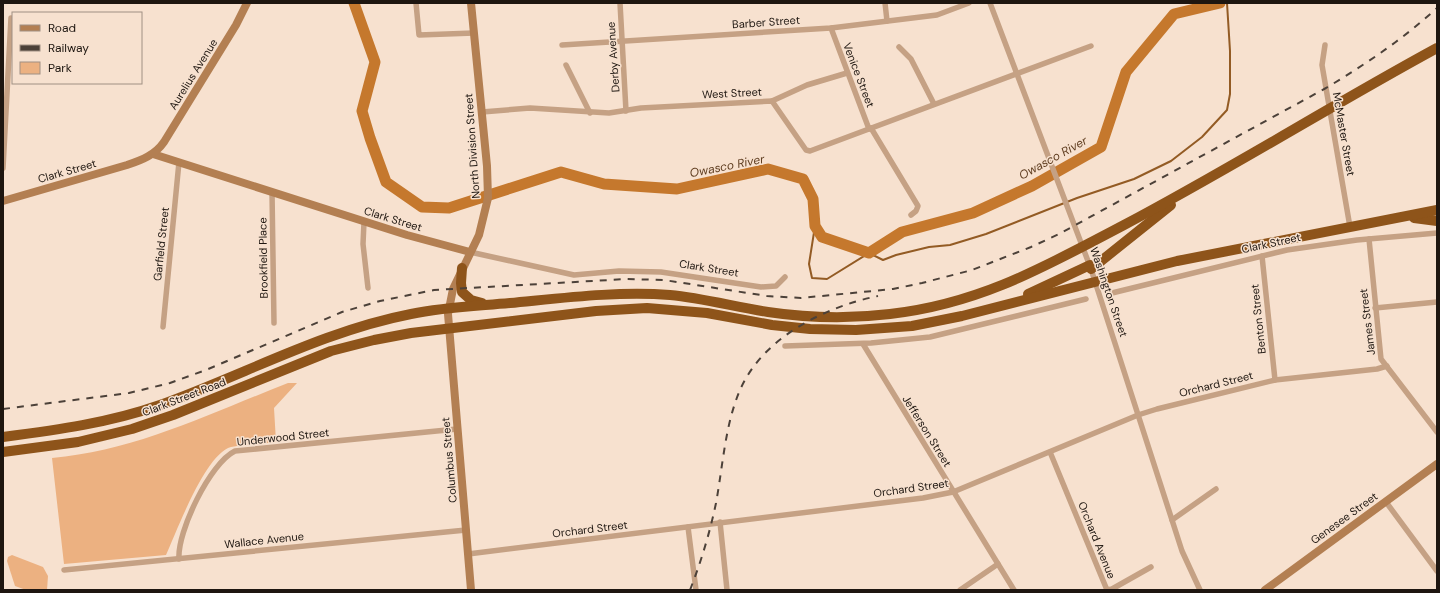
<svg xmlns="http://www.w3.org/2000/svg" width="1440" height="593" viewBox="0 0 1440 593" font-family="'DM Sans',sans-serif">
	<rect width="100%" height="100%" fill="#f7e1cf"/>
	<!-- green -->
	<g fill="#ecb181">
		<path d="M288 383H297L274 408 276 442C262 444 245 444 231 447 205 454 177 531 166 555L64 564 52 458C135 451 211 413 288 383Z"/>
		<path d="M12 555 43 567 48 576 47 590H26L15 586 7 561 8 557Z"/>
	</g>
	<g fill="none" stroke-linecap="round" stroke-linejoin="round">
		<!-- stream -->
		<path stroke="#935b24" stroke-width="2" d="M815 226 809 264 812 278 827 279 869 253 883 260 896 255 929 247 950 245 986 234 1077 198 1134 179 1171 161 1202 137 1227 110 1230 94V51L1227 3"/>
		<!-- river -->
		<path stroke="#c5782d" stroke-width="11" d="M354 3 375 62 362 111 370 138 386 182 422 207 449 208 561 172 604 184 677 189 768 169 803 179 813 199 815 226 822 237 869 253 902 232 973 213 1032 186 1101 147 1126 72 1174 14 1220 3"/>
		<!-- street -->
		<g stroke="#c5a184" stroke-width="5.5">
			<path d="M416 3 419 35 474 33"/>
			<path d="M620 3 626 111"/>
			<path d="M885 3 887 21"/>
			<path d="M990 3 1091 269 1182 551 1200 590"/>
			<path d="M831 28 869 129"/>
			<path d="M562 45 831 28 937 15 969 3"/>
			<path d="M1325 45 1322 65 1350 227"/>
			<path d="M899 47 911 59 934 104"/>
			<path d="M566 65 590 113"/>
			<path d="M772 101 807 85 847 73"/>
			<path d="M482 112 530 108 609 113 641 108 772 101 806 150 810 151 1091 46"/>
			<path d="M871 128 918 206 916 211 911 215"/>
			<path d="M3 168 11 18"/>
			<path d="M272 192 274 323"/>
			<path d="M364 222 363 244 368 288"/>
			<path d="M1369 239 1381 359 1437 432"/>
			<path d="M470 252 574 275 619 271 661 272 761 287 776 286 785 277"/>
			<path d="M1262 256 1275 380"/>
			<path d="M1112 293 1287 250 1357 240 1437 233"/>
			<path d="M1375 308 1437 302"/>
			<path d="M163 327 179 162"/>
			<path d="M863 344 1014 590"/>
			<path d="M785 346 871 343 930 337 1086 299"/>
			<path d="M1050 452 1107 590 1112 589 1151 567"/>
			<path d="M1386 502 1437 571"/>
			<path d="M1172 520 1216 489"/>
			<path d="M720 522 727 590"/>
			<path d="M688 527 696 590"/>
			<path d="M468 554 923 498 953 492 1138 415 1157 409 1275 380 1377 369 1387 366"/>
			<path d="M179 559C177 532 210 463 235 451L457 429"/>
			<path d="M64 570 466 530"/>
			<path d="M960 590 998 564"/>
		</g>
		<!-- secondary -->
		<g stroke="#b37f52" stroke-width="8">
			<path d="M153 154 407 235 470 252"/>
			<path d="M3 201 127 165C142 160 155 155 164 142L236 25 247 3"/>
			<path d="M471 590 448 314 453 289 479 235 488 198 487 166 471 3"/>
			<path d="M1265 590 1437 464"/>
		</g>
		<!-- highway -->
		<g stroke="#8e541a" stroke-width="10">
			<path d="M1414 218 1437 221"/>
			<path d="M462 268 461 283 462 292 471 300 482 303"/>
			<path d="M1091 269 1171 205"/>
			<path d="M1028 294 1090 265"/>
			<path d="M3 437C56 430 109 423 160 405 244 375 323 331 411 314 444 307 477 306 510 303 563 298 617 291 670 295 703 298 735 307 768 312 808 318 849 319 890 314 980 304 1046 266 1124 225 1230 169 1332 105 1437 48"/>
			<path d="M3 452 78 442 132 429 173 415 331 351 374 340 411 333 596 311 647 308 707 313 772 325 810 329 856 330 912 326 962 316 1177 261 1437 210"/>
		</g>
		<!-- rail -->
		<g stroke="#4c4139" stroke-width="2" stroke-dasharray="7 7" stroke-linecap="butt">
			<path d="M3 409 129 393 170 383 206 370 342 312 380 301 434 290 627 279 664 280 767 296 801 298 893 289 922 283 972 270 1031 247 1059 234 1326 88C1366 64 1403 39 1437 8"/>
			<path d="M690 590C701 562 710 532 716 503 723 465 725 425 740 390 763 337 825 307 878 296"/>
		</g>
	</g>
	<g text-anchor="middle" stroke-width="3" stroke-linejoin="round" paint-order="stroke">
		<!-- street labels -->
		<g font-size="11" fill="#1e1610" stroke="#f7e1cf">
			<text transform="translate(766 22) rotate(-4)" y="4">Barber Street</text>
			<text transform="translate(613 57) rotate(-94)" y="4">Derby Avenue</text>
			<text transform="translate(193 74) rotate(-58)" y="4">Aurelius Avenue</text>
			<text transform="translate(859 75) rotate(69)" y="4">Venice Street</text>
			<text transform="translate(732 93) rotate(-3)" y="4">West Street</text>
			<text transform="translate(1344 134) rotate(80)" y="4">McMaster Street</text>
			<text transform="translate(472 146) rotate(-94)" y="4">North Division Street</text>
			<text transform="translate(67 171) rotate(-16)" y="4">Clark Street</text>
			<text transform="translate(393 219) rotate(17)" y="4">Clark Street</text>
			<text transform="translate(1271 243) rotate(-12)" y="4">Clark Street</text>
			<text transform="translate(161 244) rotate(-84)" y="4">Garfield Street</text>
			<text transform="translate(263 258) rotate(-91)" y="4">Brookfield Place</text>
			<text transform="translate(709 268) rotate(9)" y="4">Clark Street</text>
			<text transform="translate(1109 292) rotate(71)" y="4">Washington Street</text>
			<text transform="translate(1258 319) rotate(-96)" y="4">Benton Street</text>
			<text transform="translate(1367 322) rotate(-97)" y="4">James Street</text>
			<text transform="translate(1216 384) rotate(-14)" y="4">Orchard Street</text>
			<text transform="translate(184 397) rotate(-21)" y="4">Clark Street Road</text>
			<text transform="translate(927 431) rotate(58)" y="4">Jefferson Street</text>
			<text transform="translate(283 437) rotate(-6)" y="4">Underwood Street</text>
			<text transform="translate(449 460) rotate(-95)" y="4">Columbus Street</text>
			<text transform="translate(911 488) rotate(-8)" y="4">Orchard Street</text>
			<text transform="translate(1344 518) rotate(-36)" y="4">Genesee Street</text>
			<text transform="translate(590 529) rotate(-7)" y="4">Orchard Street</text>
			<text transform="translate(264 540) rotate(-6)" y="4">Wallace Avenue</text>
			<text transform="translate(1097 540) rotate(68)" y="4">Orchard Avenue</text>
		</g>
		<!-- water labels -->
		<g font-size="12" font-style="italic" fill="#5f3d20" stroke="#f7e1cf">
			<text transform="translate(1053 158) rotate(-29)" y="4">Owasco River</text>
			<text transform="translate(727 166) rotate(-11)" y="4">Owasco River</text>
		</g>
	</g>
	<!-- border -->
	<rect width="1440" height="593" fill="none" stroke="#1e1610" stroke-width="8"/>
	<!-- legend -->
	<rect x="12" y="12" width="130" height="72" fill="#f7e1cf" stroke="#a09083"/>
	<rect x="20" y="25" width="20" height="6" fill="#b37f52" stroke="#a09083"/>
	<text x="48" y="32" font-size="12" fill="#1e1610">Road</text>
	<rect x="20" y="45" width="20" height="6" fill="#4c4139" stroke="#a09083"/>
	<text x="48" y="52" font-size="12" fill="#1e1610">Railway</text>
	<rect x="20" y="62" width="20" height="12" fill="#ecb181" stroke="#a09083"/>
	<text x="48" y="72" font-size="12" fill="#1e1610">Park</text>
</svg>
